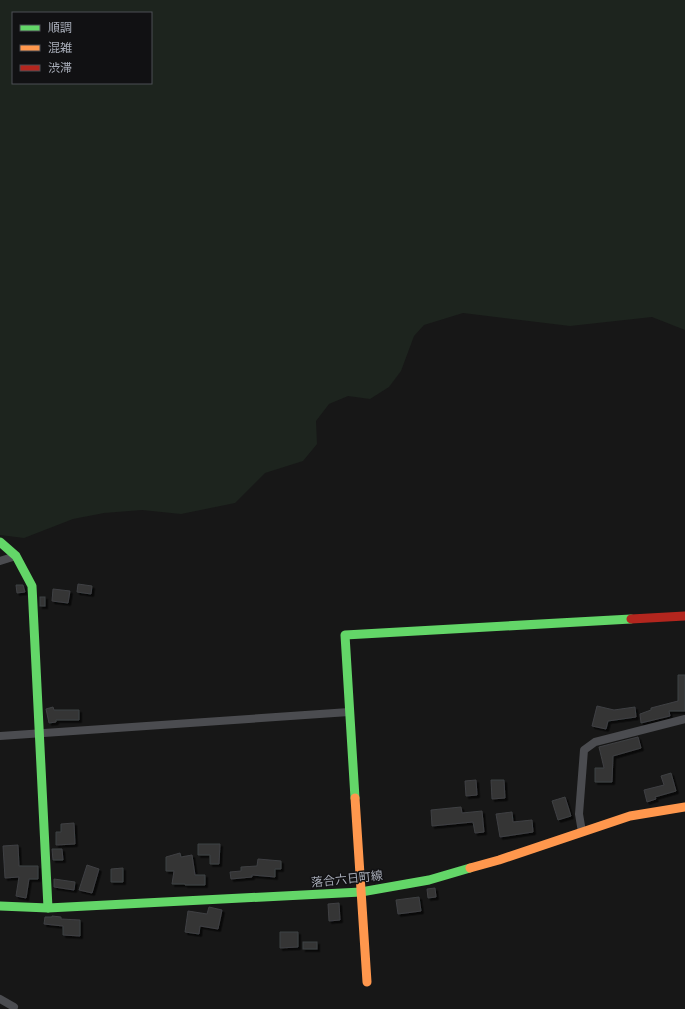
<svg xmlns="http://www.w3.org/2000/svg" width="685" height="1009" viewBox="0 0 685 1009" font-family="'Exo 2','Noto Sans JP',sans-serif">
	<defs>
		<filter id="shadow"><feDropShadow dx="2.5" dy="2.5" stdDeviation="0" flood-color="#0009"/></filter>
	</defs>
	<rect width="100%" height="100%" fill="#171717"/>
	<!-- green -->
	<path fill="#1d241e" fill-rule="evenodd" d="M0 0H685V330L652 317 570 326 463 313 424 325 414 336 401 371 389 387 370 399 348 396 329 404 316 421 317 444 303 461 265 473 235 503 181 514 142 510 104 513 73 519 24 538 0 535ZM13 13H151V83H13Z"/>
	<!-- building -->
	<g fill="#353536" stroke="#3f4043" filter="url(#shadow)">
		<path d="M78 584 92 586 91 594 77 592Z"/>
		<path d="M16 585H23L25 592 17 593Z"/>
		<path d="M53 589 70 591 68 603 52 601Z"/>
		<rect x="40" y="597" width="5" height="9"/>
		<path d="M678 675H685V711H669L670 716 641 723 640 714 651 710V708L678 701Z"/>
		<path d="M597 706 614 710 635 707 636 717 608 721 606 729 592 726Z"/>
		<path d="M53 707 54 710H79V720H56V722L49 723 46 709Z"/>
		<path d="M638 737 641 748 613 756 612 782H595V768H604L599 747Z"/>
		<path d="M671 773 676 791 655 797 656 799 647 802 644 790 664 785 661 776Z"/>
		<path d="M476 780 477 795 466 796 465 781Z"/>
		<path d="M491 780H504L505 798 492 799Z"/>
		<path d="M565 797 571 816 558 820 552 801Z"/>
		<path d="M461 807 462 813 482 811 484 832 475 833 473 822 432 826 431 810Z"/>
		<path d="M512 812 513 822 532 820 533 832 500 837 496 814Z"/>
		<path d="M74 823 75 844 56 845V832H61V824Z"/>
		<path d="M198 844H220L219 864H210V855H198Z"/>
		<path d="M18 845 19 866H38V879H29L26 898 16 896 19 877 5 878 3 846Z"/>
		<path d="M52 849H62L63 860H53Z"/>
		<path d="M180 853 181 857 192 855 195 875H205V885H185V884H172L174 871H166V857Z"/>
		<path d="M258 859 281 861V869H275V877L252 875V877L231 879 230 872 241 871V867L257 866Z"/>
		<path d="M87 865 99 869 92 893 79 890Z"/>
		<path d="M123 868V882H111V869Z"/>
		<path d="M54 879 75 882 74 890 54 887Z"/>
		<path d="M435 888 436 897 428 898 427 889Z"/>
		<path d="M419 897 421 911 398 914 396 900Z"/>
		<path d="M339 903 340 920 329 921 328 904Z"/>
		<path d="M209 907 222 910 218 929 200 926 199 934 185 932 188 911 207 914Z"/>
		<path d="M52 916 61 917V919L80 920V936L63 935V926L44 924 45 917H52Z"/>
		<path d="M280 932H298V947L280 948Z"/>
		<rect x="303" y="942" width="14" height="7"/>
	</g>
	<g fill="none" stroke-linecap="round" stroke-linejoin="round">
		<!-- street -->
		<g stroke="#4b4c50" stroke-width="8">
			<path d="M0 561 16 556"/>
			<path d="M0 736 349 712"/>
			<path d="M582 832 579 814 584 750 595 742 685 719"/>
			<path d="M0 999 14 1007"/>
		</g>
		<!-- fast -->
		<g stroke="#63d668" stroke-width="9">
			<path d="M0 542 16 556 32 586 48 908"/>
			<path d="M355 798 345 635 631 619"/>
			<path d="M0 906 48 908 361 892 429 880 470 868"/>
		</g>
		<!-- slow -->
		<g stroke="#ff974d" stroke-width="9">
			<path d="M355 798 367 982"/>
			<path d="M470 868 499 860 630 816 685 807"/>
		</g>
		<!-- jam -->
		<path stroke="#b3261e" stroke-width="9" d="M631 619 685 616"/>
	</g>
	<g text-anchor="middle" stroke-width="3" stroke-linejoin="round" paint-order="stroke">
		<!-- street labels -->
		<g font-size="12" fill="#a8adb8" stroke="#111113">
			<text transform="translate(347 879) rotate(-6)" y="4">落合六日町線</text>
		</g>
	</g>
	<!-- legend -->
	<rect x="12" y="12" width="140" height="72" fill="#111113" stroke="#4d4f55"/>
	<rect x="20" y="25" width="20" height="6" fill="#63d668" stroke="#4d4f55"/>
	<text x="48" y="32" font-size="12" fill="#a8adb8">順調</text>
	<rect x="20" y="45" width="20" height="6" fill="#ff974d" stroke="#4d4f55"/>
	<text x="48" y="52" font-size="12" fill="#a8adb8">混雑</text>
	<rect x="20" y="65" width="20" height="6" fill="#b3261e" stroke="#4d4f55"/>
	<text x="48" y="72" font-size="12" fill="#a8adb8">渋滞</text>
</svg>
